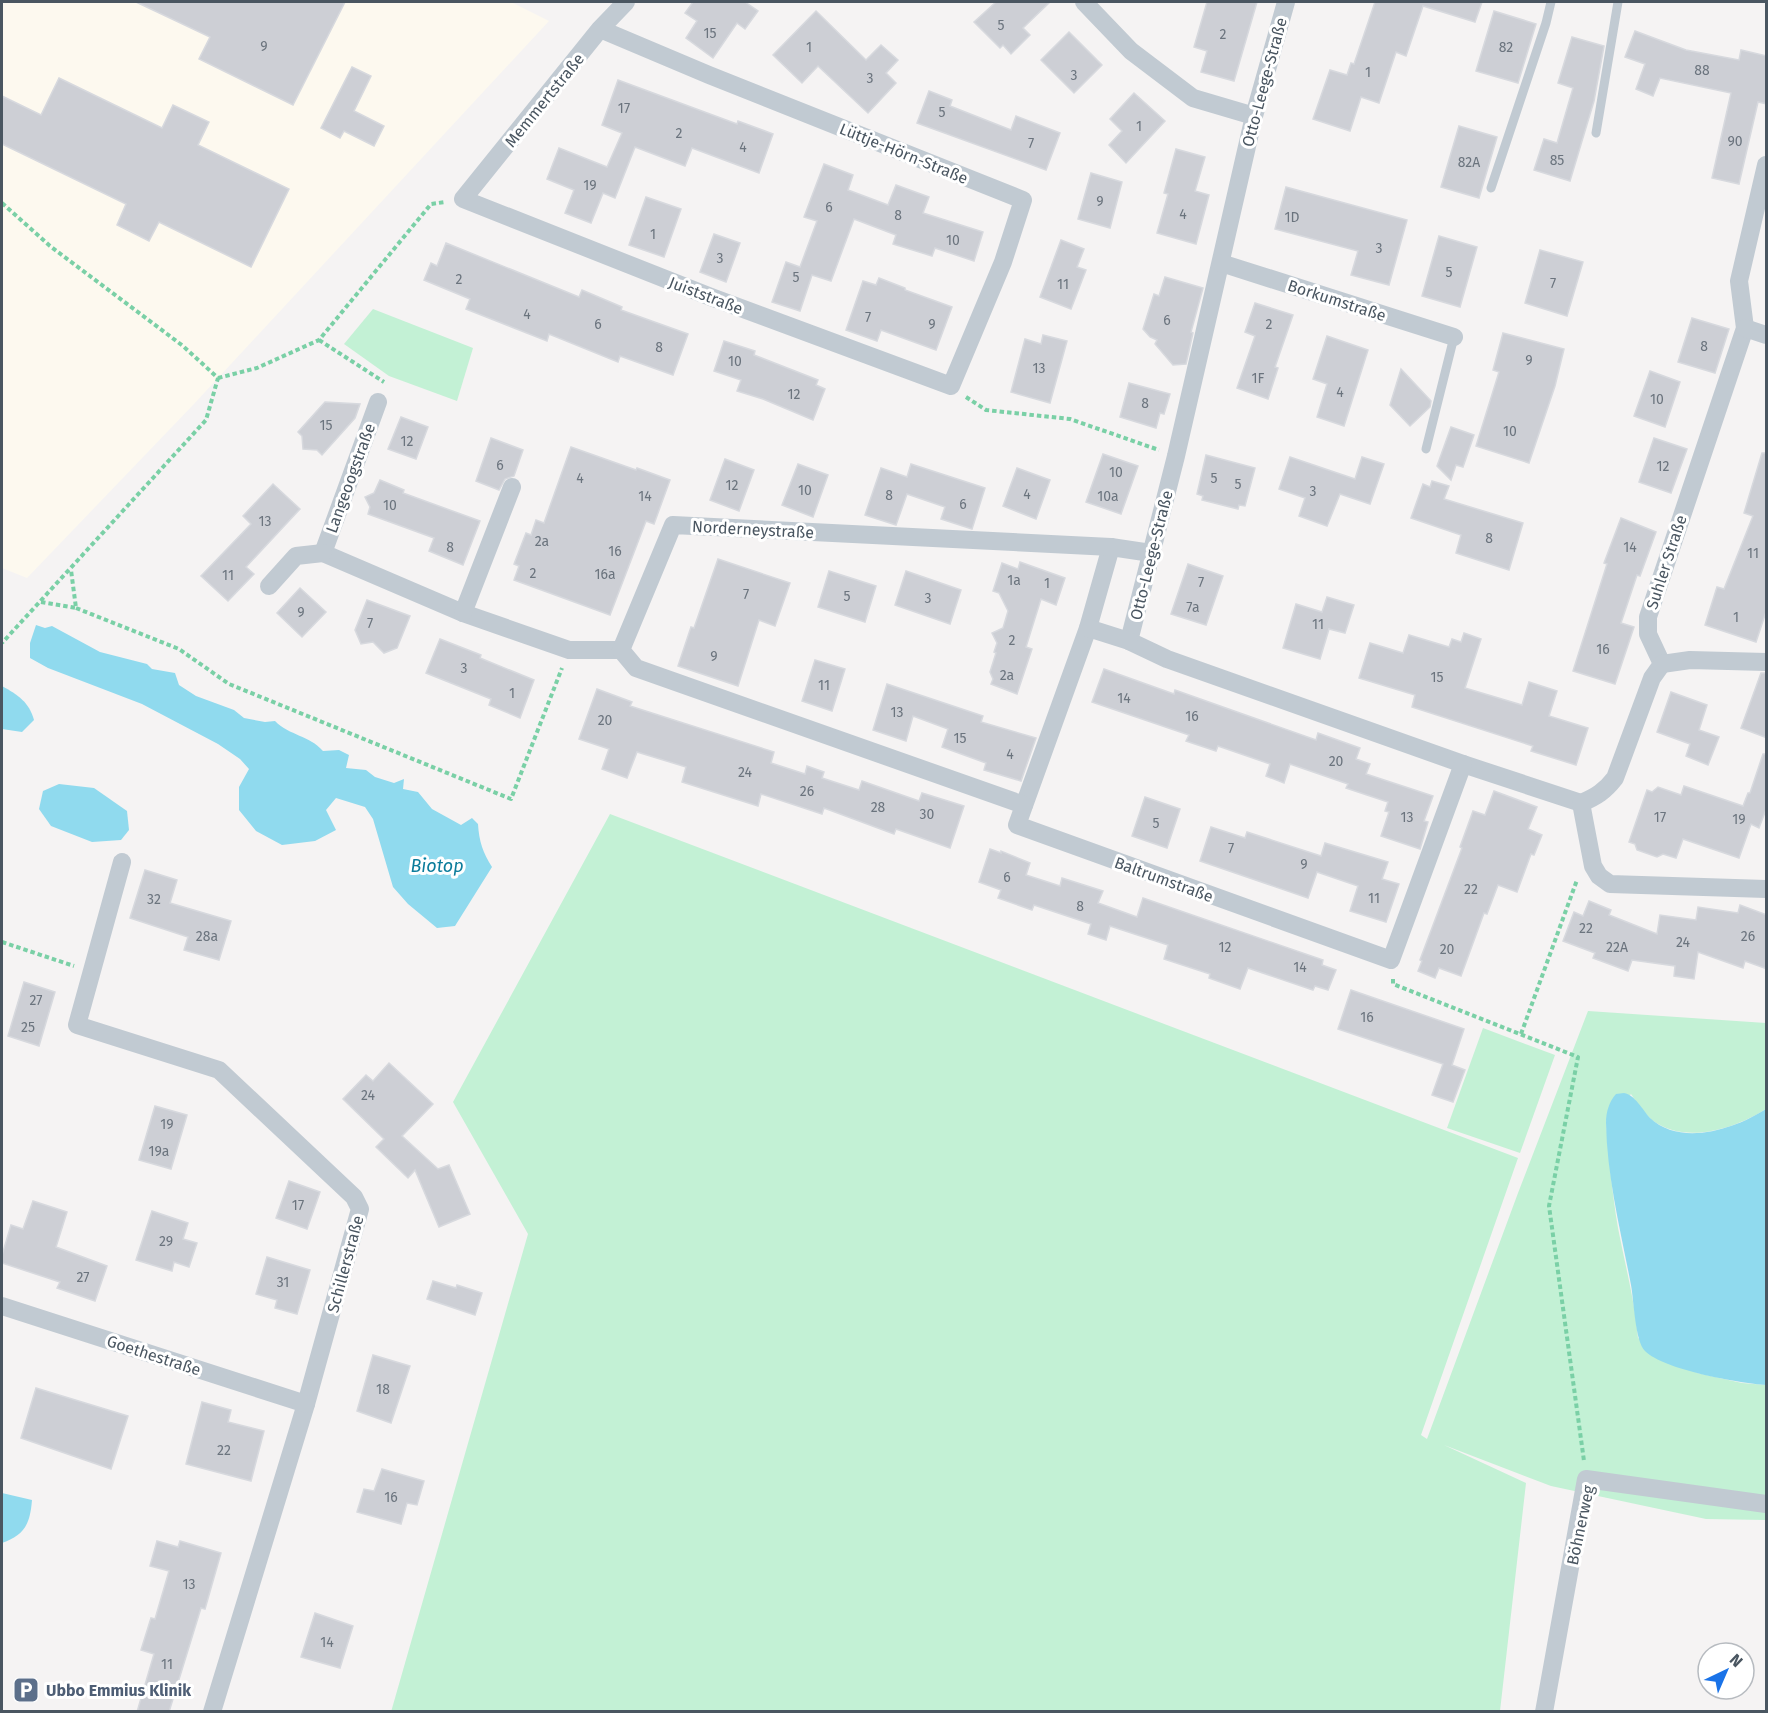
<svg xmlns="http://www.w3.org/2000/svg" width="1768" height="1713" viewBox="0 0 1768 1713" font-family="'Fira Sans',sans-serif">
	<rect width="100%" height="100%" fill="#f5f3f3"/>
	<!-- commercial -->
	<path fill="#fdf9ef" d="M2 2H511L549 21 193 405 27 578 2 568Z"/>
	<!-- green -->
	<g fill="#c3f1d5">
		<path d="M373 309 473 348 457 401 389 376 344 344Z"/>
		<path d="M610 814 1518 1158 1421 1435 1427 1439 1518 1193 1588 1011 1766 1023V1109C1734 1129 1685 1145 1652 1120 1644 1113 1637 1103 1631 1094L1606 1121C1609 1157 1612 1193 1618 1228 1625 1265 1635 1301 1638 1338L1697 1373 1742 1383 1766 1385V1520L1706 1519 1551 1486 1444 1445 1526 1483 1500 1711 391 1712 528 1234 453 1102Z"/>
		<path d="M1483 1028 1555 1055 1520 1153 1447 1128Z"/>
	</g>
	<!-- water -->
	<g fill="#90daee">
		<path d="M36 625 45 628 52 626 100 652 147 664 152 669 175 673 179 685 196 696 234 710 244 718 265 722 275 721C290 736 309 735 323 751L339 750 349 755 346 768 366 770 375 777 394 783 404 779 403 789 418 792 432 809 461 825 472 818 478 824C479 841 483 853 492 867L455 926 437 928 408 904 393 887 373 819 365 807 336 798 326 810 336 830 315 841 282 845 256 831 239 810V787L249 769 240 759 218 744 142 704 48 668 30 658V643Z"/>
		<path d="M2 686C18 695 29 702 34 720L22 732 2 729Z"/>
		<path d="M59 784 94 788 127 811 129 830 121 840 92 842 51 826 39 809 43 791Z"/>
		<path d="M1624 1093C1635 1095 1642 1109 1650 1118 1681 1147 1735 1129 1766 1109V1385C1739 1383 1664 1370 1645 1351 1635 1341 1634 1301 1631 1285 1621 1232 1607 1178 1606 1123 1606 1112 1609 1102 1616 1094Z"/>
		<path d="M2 1493 32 1500C30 1525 24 1535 2 1543Z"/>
	</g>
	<!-- building -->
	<g fill="#cdcfd5" stroke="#d7d9de" stroke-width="1.5">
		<path d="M136 2H345L293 105 199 59 210 37Z"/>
		<path d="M693 2H745L758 11 745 29 737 23 713 58 686 38 697 21 685 13Z"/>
		<path d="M996 2H1050L1023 28 1030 35 1011 54 1003 45 1000 48 974 22Z"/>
		<path d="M1207 2H1257L1234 81 1201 72 1207 51 1194 47Z"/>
		<path d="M1375 2H1482L1475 22 1423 6 1406 56 1396 52 1379 103 1361 97 1350 131 1313 119 1330 70 1347 75 1351 63 1354 64Z"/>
		<path d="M816 11 866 60 881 45 898 60 886 73 896 83 868 113 818 66 802 83 773 55Z"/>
		<path d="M1494 11 1536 24 1518 83 1476 71Z"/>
		<path d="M1635 31 1686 50 1739 60 1741 50 1767 56V104L1758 102 1739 184 1712 178 1731 93 1660 78 1653 96 1636 89 1645 64 1625 57Z"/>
		<path d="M1069 32 1102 65 1074 93 1041 60Z"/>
		<path d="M1572 37 1604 46 1594 101 1570 181 1534 170 1544 139 1557 143 1573 88 1558 83Z"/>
		<path d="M352 67 371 76 354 111 384 126 374 146 344 131 340 138 321 128Z"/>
		<path d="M59 78 162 128 173 105 209 122 198 145 289 189 251 267 159 222 149 241 117 225 126 204 2 144V96L41 115Z"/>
		<path d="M618 80 737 124 738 121 773 134 759 173 692 148 685 166 635 147 615 198 603 193 591 223 565 213 574 190 547 179 559 148 607 167 622 133 602 125Z"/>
		<path d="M929 91 952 100 950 106 1011 130 1016 116 1060 133 1046 170 917 123Z"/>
		<path d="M1134 93 1165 121 1126 163 1109 145 1122 131 1110 119Z"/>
		<path d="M1459 126 1497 137 1479 198 1441 187Z"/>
		<path d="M1176 149 1205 157 1195 191 1209 195 1196 244 1157 233 1168 194 1164 193Z"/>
		<path d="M824 164 853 175 848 190 888 205 896 185 929 197 923 213 983 232 974 261 935 248 932 256 893 244 896 235 854 219 831 281 812 275 800 311 772 302 786 262 800 267 817 221 804 217Z"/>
		<path d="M1091 173 1122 182 1110 228 1078 219Z"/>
		<path d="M1286 187 1407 220 1389 285 1351 275 1358 251 1275 229Z"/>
		<path d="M646 197 681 209 664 257 629 245Z"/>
		<path d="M714 234 740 243 726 282 700 272Z"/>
		<path d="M1439 236 1477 247 1460 307 1422 296Z"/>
		<path d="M1061 240 1084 249 1077 267 1086 270 1071 309 1040 297Z"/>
		<path d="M446 243 579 297 582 290 622 307 621 310 688 334 673 375 620 356 618 362 549 334 547 341 466 309 470 299 424 280 431 263 437 266Z"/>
		<path d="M1540 250 1583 262 1567 316 1525 303Z"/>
		<path d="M1165 277 1203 288 1191 332 1193 333 1186 364 1173 365 1155 344 1157 340 1150 337 1143 329 1154 294 1159 296Z"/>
		<path d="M879 278 905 288V290L952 307 936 350 881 330 877 341 846 330 863 281 876 285Z"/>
		<path d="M1255 303 1293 315 1275 367 1278 368 1268 399 1237 388 1255 336 1245 332Z"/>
		<path d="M1692 318 1729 329 1715 373 1678 362Z"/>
		<path d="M1503 333 1564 349 1555 386 1529 463 1476 446 1499 372 1493 370Z"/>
		<path d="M1043 335 1067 341 1050 403 1011 392 1025 339 1041 344Z"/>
		<path d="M1327 336 1368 350 1344 426 1317 417 1327 384 1313 379Z"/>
		<path d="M724 341 755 351 754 355 818 380 816 385 825 389 813 420 763 399 737 391 741 380 714 371Z"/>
		<path d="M1401 369 1431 401 1430 407 1410 426 1390 405Z"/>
		<path d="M1650 371 1680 382 1665 427 1634 416Z"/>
		<path d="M1129 383 1170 394 1164 414 1160 413 1156 428 1120 417Z"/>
		<path d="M325 402 360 404 355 418 322 455 317 450 303 449 302 436 298 432Z"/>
		<path d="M401 417 428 427 416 459 388 449Z"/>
		<path d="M1451 427 1474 435 1463 467 1456 465 1451 480 1437 466Z"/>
		<path d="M491 438 523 450 514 476 505 479 499 490 476 481Z"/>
		<path d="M1654 438 1687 449 1671 493 1639 482Z"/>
		<path d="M571 447 636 470 637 468 670 480 654 524 646 521 610 615 514 580 519 566 514 564 526 533 531 535 536 520 544 523Z"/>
		<path d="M1762 453H1767V609L1756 642 1705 625 1717 587 1724 589 1753 516 1744 513Z"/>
		<path d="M1103 454 1138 466 1121 514 1086 502Z"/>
		<path d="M1206 455 1255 468 1245 506 1239 505 1238 509 1202 500 1203 496 1197 494Z"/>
		<path d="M1290 457 1355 479 1362 457 1384 464 1370 504 1340 494 1327 526 1299 516 1305 498 1279 489Z"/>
		<path d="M725 459 754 470 739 511 710 500Z"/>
		<path d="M798 464 828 475 813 517 782 505Z"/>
		<path d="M911 464 985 488 972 529 941 519 945 507 907 494 896 525 865 515 881 468 907 477Z"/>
		<path d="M1017 468 1050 480 1036 519 1003 506Z"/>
		<path d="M380 480 404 490 403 493 480 521 463 565 429 551 434 538 368 514 370 507 365 497 374 493Z"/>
		<path d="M1432 481 1449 486 1444 499 1523 523 1509 570 1456 553 1461 535 1411 518 1423 484 1430 487Z"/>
		<path d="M273 484 300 509 246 567 254 574 228 601 201 576 251 524 243 516Z"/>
		<path d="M1621 518 1656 532 1640 576 1637 575 1621 623 1634 627 1615 684 1573 671 1607 564 1604 563Z"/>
		<path d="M718 559 790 583 775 626 759 620 738 686 678 666 691 627 694 628Z"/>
		<path d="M1020 562 1065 578 1056 605 1041 599 1026 647 1032 649 1017 694 991 684 993 679 990 672 996 653 994 652 997 643 992 633 1003 628 1008 611 999 593 993 591 1002 563 1018 569Z"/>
		<path d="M1188 564 1223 576 1206 625 1171 614Z"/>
		<path d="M829 571 876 586 865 622 818 607Z"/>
		<path d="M906 571 961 590 950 624 895 605Z"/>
		<path d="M300 588 326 612 302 637 277 613Z"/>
		<path d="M1327 597 1354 605 1345 633 1329 629 1320 659 1283 648 1296 604 1322 612Z"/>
		<path d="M367 600 410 616 397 648 384 653 373 642 361 644 355 630Z"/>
		<path d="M1464 633 1481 639 1465 688 1522 705 1529 682 1557 691 1549 716 1588 728 1576 765 1531 751 1533 746 1412 707 1415 695 1359 678 1370 643 1403 653 1409 635 1449 647 1452 639 1461 642Z"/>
		<path d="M440 639 481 655 480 658 534 680 520 718 489 705 491 699 426 673Z"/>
		<path d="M815 660 845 669 832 711 802 701Z"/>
		<path d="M1104 669 1174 694 1175 690 1316 740 1318 733 1360 748 1356 759 1370 764 1366 774 1433 796 1424 821 1428 822 1420 849 1381 836 1389 812 1385 811 1388 802 1346 788 1348 784 1290 764 1284 783 1266 776 1270 764 1218 746 1216 751 1186 741 1189 735 1092 702Z"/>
		<path d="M1761 673H1767V738L1741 728Z"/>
		<path d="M887 684 983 716 981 722 1036 738 1021 781 984 770 986 763 942 747 948 729 913 716 906 741 873 730Z"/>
		<path d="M597 689 632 702 630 706 774 752 771 763 805 774 807 766 824 772 822 778 859 790 862 781 919 801 922 793 964 806 950 848 896 829 894 834 824 808 822 814 761 794 758 806 682 782 686 767 637 752 627 778 602 769 609 749 579 739Z"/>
		<path d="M1671 692 1707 705 1699 730 1719 737 1708 765 1686 756 1690 744 1657 732Z"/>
		<path d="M1763 754H1767V807L1759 828 1751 824 1739 858 1683 839 1676 858 1663 854 1657 857 1637 850 1635 844 1629 842 1647 790 1652 792 1658 787 1681 795 1684 786 1743 806 1748 793H1750Z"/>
		<path d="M1494 791 1537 807 1528 829 1542 835 1534 855 1531 854 1517 892 1498 885 1487 914 1484 913 1461 976 1439 968 1435 978 1418 971 1422 961 1420 960 1462 848 1460 847 1473 811 1485 815Z"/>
		<path d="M1145 797 1180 809 1167 848 1132 836Z"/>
		<path d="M1211 827 1245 838 1247 832 1321 856 1325 843 1388 862 1382 879 1399 884 1386 922 1350 911 1358 886 1317 872 1308 898 1200 861Z"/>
		<path d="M990 849 1001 853V851L1030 863 1026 875 1060 886 1062 878 1103 891 1098 903 1137 917 1143 898 1323 960 1322 965 1336 970 1328 990 1315 986 1313 990 1248 968 1240 989 1209 978 1210 974 1164 959 1168 945 1110 926 1106 940 1088 934 1091 924 1034 905 1032 910 998 898 1001 890 979 882Z"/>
		<path d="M145 870 177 880 170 903 231 921 219 960 184 950 188 937 130 918Z"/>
		<path d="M1589 901 1611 910 1609 915 1657 934 1660 915 1696 920 1698 907 1738 913 1740 905 1767 915V969L1745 961 1743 968 1698 952 1694 979 1674 976 1675 966 1632 960 1628 971 1593 958 1595 953 1563 941 1574 912 1583 916Z"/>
		<path d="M24 982 55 992 39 1046 8 1036Z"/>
		<path d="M1351 990 1464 1029 1452 1065 1465 1070 1453 1102 1432 1095 1443 1064 1338 1029Z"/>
		<path d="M389 1063 433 1104 402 1136 438 1169 449 1165 470 1214 439 1227 415 1170 408 1178 376 1147 384 1139 343 1099 366 1075 373 1081Z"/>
		<path d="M155 1106 187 1115 171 1169 139 1160Z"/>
		<path d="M289 1181 320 1192 307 1229 276 1218Z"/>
		<path d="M33 1201 67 1212 56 1247 107 1266 95 1301 57 1288 60 1282 2 1263V1255L11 1225 23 1229Z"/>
		<path d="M152 1211 188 1223 183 1239 197 1243 189 1267 174 1262 172 1271 136 1260Z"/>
		<path d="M267 1257 310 1270 297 1314 275 1308 277 1300 256 1294Z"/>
		<path d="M433 1281 456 1288 457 1285 482 1293 475 1315 427 1299Z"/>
		<path d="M373 1355 410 1366 391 1423 357 1411Z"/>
		<path d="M36 1388 128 1416 111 1469 21 1438Z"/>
		<path d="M202 1402 231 1410 228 1422 264 1431 251 1481 186 1464Z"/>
		<path d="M382 1469 424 1481 417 1505 407 1503 401 1524 357 1512 364 1489 374 1491Z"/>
		<path d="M157 1541 178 1547 180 1541 221 1553 205 1609 201 1608 169 1712H137L154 1654 141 1650 151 1618 155 1619 169 1571 150 1566Z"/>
		<path d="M315 1613 353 1626 340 1668 301 1657Z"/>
	</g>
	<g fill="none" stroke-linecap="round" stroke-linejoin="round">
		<!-- path -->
		<g stroke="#7ad0a6" stroke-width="4" stroke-dasharray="4.5 3" stroke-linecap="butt">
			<path d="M2 203 50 246 183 346 218 378 206 420 2 643"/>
			<path d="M319 340 384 382"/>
			<path d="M218 378 257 368 319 340 431 204 445 202"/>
			<path d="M966 397 986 410 1070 419 1159 450"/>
			<path d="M41 602 76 608 71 570"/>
			<path d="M76 608 179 649 229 684 511 799 562 668"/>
			<path d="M2 942 74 966"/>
			<path d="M1393 979V984L1578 1057 1549 1206 1584 1461"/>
			<path d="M1521 1034 1577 880"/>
		</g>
		<!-- lane -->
		<g stroke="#c1cad2" stroke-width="9">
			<path d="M1596 133 1618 2"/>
			<path d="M1491 188 1546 23 1551 2"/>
			<path d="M1426 449 1454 337"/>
		</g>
		<!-- street -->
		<g stroke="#c1cad2" stroke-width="18">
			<path d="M1084 2 1131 51 1193 98 1254 116"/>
			<path d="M1286 2 1254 116 1176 456 1129 641 1167 659 1463 764 1581 803"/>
			<path d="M600 29 709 75 1023 200 1003 262 951 386 711 297 463 199 600 29 626 2"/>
			<path d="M1766 165 1739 281 1745 328 1648 617V634L1662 664 1652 678 1615 778C1605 791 1596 797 1581 803L1593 866 1599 876 1610 884 1766 889"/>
			<path d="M1221 263 1454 337"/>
			<path d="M1745 328 1766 335"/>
			<path d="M378 402 323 553 463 613 569 650H621"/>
			<path d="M1111 547 1088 628 1017 825 1391 960 1463 764"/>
			<path d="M269 586 296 556 323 553"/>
			<path d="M463 613 512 487"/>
			<path d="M1088 628 1129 641"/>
			<path d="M1662 664 1690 660 1766 662"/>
			<path d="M1024 805 636 668 621 650 673 525 1111 547 1151 553"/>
			<path d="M122 862 77 1025 219 1070 354 1197 360 1209 306 1404 212 1712"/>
			<path d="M2 1306 306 1404"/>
			<path d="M1544 1712 1586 1479 1766 1504"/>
		</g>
	</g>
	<!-- icons -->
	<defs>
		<g id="parking-square" transform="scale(1.35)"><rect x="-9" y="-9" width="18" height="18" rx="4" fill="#5c6f8a" stroke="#fff"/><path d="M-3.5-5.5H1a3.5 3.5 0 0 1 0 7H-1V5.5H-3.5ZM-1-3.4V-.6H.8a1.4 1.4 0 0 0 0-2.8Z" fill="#fff"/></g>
	</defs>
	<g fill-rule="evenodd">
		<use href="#parking-square" x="26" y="1690"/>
	</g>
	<g text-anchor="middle" stroke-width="6" stroke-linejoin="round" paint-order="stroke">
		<!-- number labels -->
		<g font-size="14" fill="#6b747e">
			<text x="1001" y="30">5</text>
			<text x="710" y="38">15</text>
			<text x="1223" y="39">2</text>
			<text x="264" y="51">9</text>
			<text x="809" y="52">1</text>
			<text x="1506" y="52">82</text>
			<text x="1702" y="75">88</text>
			<text x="1368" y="77">1</text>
			<text x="1074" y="80">3</text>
			<text x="870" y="83">3</text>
			<text x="624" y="113">17</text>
			<text x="942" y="117">5</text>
			<text x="1139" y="131">1</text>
			<text x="679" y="138">2</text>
			<text x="1735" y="146">90</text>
			<text x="1031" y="148">7</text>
			<text x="743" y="152">4</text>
			<text x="1557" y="165">85</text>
			<text x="1469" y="167">82A</text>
			<text x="590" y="190">19</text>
			<text x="1100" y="206">9</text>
			<text x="829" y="212">6</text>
			<text x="1183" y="219">4</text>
			<text x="898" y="220">8</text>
			<text x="1292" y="222">1D</text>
			<text x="653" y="239">1</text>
			<text x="953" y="245">10</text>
			<text x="1379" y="253">3</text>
			<text x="720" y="263">3</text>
			<text x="1449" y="277">5</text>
			<text x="796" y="282">5</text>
			<text x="459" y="284">2</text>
			<text x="1553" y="288">7</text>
			<text x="1063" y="289">11</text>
			<text x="527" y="319">4</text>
			<text x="868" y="322">7</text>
			<text x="1167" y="325">6</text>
			<text x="598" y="329">6</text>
			<text x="932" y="329">9</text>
			<text x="1269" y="329">2</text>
			<text x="1704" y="351">8</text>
			<text x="659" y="352">8</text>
			<text x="1529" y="365">9</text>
			<text x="735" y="366">10</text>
			<text x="1039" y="373">13</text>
			<text x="1258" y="383">1F</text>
			<text x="1340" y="397">4</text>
			<text x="794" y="399">12</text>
			<text x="1657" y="404">10</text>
			<text x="1145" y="408">8</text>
			<text x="326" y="430">15</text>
			<text x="1510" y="436">10</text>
			<text x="407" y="446">12</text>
			<text x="500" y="470">6</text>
			<text x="1663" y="471">12</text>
			<text x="1116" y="477">10</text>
			<text x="580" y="483">4</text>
			<text x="1214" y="483">5</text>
			<text x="1238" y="489">5</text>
			<text x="732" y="490">12</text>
			<text x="805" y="495">10</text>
			<text x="1313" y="496">3</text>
			<text x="1027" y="499">4</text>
			<text x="889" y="500">8</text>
			<text x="645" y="501">14</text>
			<text x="1108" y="501">10a</text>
			<text x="963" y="509">6</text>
			<text x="390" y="510">10</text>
			<text x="265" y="526">13</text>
			<text x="1489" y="543">8</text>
			<text x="542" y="546">2a</text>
			<text x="450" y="552">8</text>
			<text x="1630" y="552">14</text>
			<text x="615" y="556">16</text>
			<text x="1753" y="558">11</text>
			<text x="533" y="578">2</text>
			<text x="605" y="579">16a</text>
			<text x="228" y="580">11</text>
			<text x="1014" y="585">1a</text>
			<text x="1201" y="587">7</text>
			<text x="1047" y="588">1</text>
			<text x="746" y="599">7</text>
			<text x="847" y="601">5</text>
			<text x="928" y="603">3</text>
			<text x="1193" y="612">7a</text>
			<text x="301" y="617">9</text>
			<text x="1736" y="622">1</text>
			<text x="370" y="628">7</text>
			<text x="1318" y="629">11</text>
			<text x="1012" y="645">2</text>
			<text x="1603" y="654">16</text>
			<text x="714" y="661">9</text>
			<text x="464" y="673">3</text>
			<text x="1007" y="680">2a</text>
			<text x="1437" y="682">15</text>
			<text x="824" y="690">11</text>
			<text x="512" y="698">1</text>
			<text x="1124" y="703">14</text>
			<text x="897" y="717">13</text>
			<text x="1192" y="721">16</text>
			<text x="605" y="725">20</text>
			<text x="960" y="743">15</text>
			<text x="1010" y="759">4</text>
			<text x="1336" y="766">20</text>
			<text x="745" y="777">24</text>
			<text x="807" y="796">26</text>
			<text x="878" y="812">28</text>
			<text x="927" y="819">30</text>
			<text x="1407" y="822">13</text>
			<text x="1660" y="822">17</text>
			<text x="1739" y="824">19</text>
			<text x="1156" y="828">5</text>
			<text x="1231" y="853">7</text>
			<text x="1304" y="869">9</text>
			<text x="1007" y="882">6</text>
			<text x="1471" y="894">22</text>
			<text x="1374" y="903">11</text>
			<text x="154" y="904">32</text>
			<text x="1080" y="911">8</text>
			<text x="1586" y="933">22</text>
			<text x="207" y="941">28a</text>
			<text x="1748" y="941">26</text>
			<text x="1683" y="947">24</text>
			<text x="1225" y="952">12</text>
			<text x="1617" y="952">22A</text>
			<text x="1447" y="954">20</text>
			<text x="1300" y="972">14</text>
			<text x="36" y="1005">27</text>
			<text x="1367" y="1022">16</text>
			<text x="28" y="1032">25</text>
			<text x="368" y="1100">24</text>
			<text x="167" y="1129">19</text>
			<text x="159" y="1156">19a</text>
			<text x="298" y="1210">17</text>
			<text x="166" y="1246">29</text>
			<text x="83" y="1282">27</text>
			<text x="283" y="1287">31</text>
			<text x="383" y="1394">18</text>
			<text x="224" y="1455">22</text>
			<text x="391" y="1502">16</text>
			<text x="189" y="1589">13</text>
			<text x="327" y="1647">14</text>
			<text x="167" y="1669">11</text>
		</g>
		<!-- street labels -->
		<g font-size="16" fill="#4a5661" stroke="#fff">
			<text transform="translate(1264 82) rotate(-75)" y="6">Otto-Leege-Straße</text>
			<text transform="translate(544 100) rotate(-51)" y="6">Memmertstraße</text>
			<text transform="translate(904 153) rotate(22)" y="6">Lüttje-Hörn-Straße</text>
			<text transform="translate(706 295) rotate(21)" y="6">Juiststraße</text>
			<text transform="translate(1337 300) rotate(18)" y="6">Borkumstraße</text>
			<text transform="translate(350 478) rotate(-70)" y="6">Langeoogstraße</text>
			<text transform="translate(753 529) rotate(3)" y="6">Norderneystraße</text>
			<text transform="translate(1151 555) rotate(-76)" y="6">Otto-Leege-Straße</text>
			<text transform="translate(1666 562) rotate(-72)" y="6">Suhler Straße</text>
			<text transform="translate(1164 879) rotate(20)" y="6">Baltrumstraße</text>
			<text transform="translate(345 1264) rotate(-75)" y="6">Schillerstraße</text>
			<text transform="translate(154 1355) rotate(18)" y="6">Goethestraße</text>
			<text transform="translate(1580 1525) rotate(-78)" y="6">Böhnerweg</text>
		</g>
		<!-- service labels -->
		<g font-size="16" font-weight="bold" fill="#4e5e75" stroke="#fff" text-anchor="start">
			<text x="46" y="1696">Ubbo Emmius Klinik</text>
		</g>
		<!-- water labels -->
		<g font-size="18" font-style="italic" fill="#0c7c9b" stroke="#fff">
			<text x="437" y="872">Biotop</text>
		</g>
	</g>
	<!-- border -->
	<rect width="1768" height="1713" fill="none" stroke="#4a5661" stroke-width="6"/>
	<!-- north arrow -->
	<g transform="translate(1726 1671) rotate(44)"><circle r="28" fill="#ffffff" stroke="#b7bbc0" stroke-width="1.5"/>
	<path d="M0-4.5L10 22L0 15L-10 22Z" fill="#1a73e8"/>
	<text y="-9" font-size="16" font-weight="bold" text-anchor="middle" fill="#4a5661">N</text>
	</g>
</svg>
